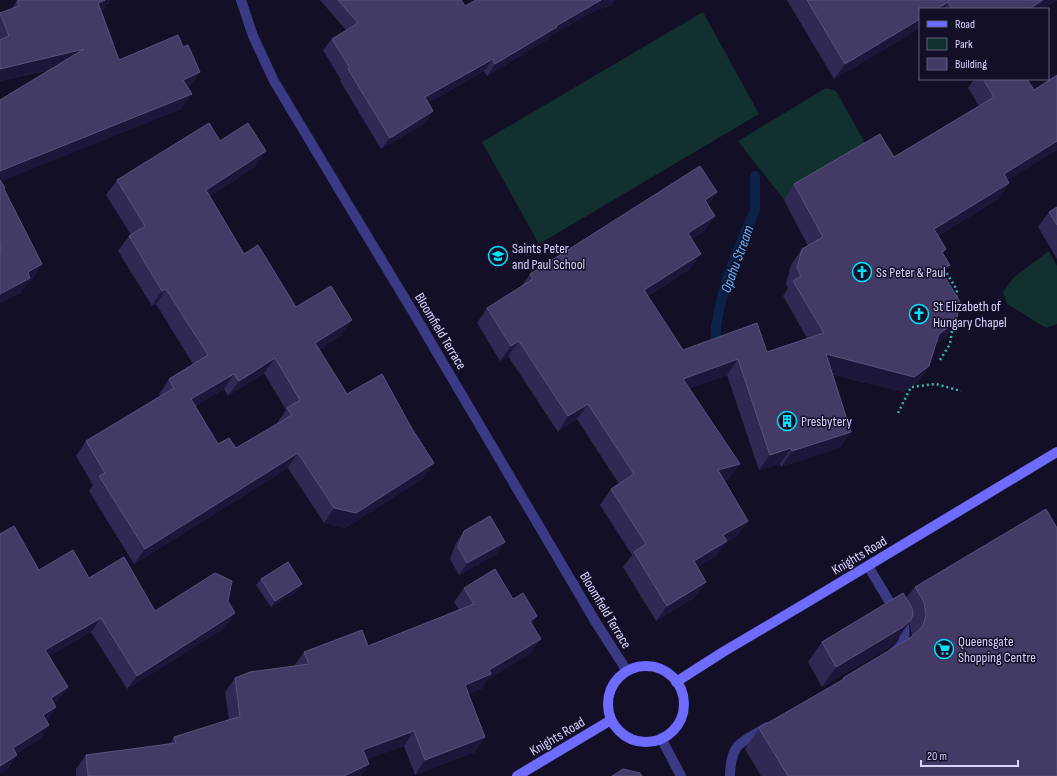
<svg xmlns="http://www.w3.org/2000/svg" width="1057" height="776" viewBox="0 0 1057 776" font-family="'Sofia Sans Condensed',sans-serif">
	<rect width="100%" height="100%" fill="#130f26"/>
	<!-- green -->
	<g fill="#12302f">
		<path d="M703 12 759 114 539 244 482 142Z"/>
		<path d="M826 88 836 91 869 150 784 200 738 141Z"/>
		<path d="M1049 251 1057 266V324L1046 328 1007 304 1003 292 1013 278Z"/>
	</g>
	<g fill="none" stroke-linecap="round" stroke-linejoin="round">
		<!-- stream -->
		<path stroke="#0c2248" stroke-width="10" d="M716 342V326L720 306 727 279 741 242 755 210V176"/>
		<!-- path -->
		<g stroke="#2fb8b0" stroke-width="2.5" stroke-dasharray="2 3" stroke-linecap="butt">
			<path d="M944 269 957 290 956 298"/>
			<path d="M940 360 950 344 953 325"/>
			<path d="M898 413 911 387 936 384 961 391"/>
		</g>
		<!-- service -->
		<g stroke="#3d3a85" stroke-width="10">
			<path d="M868 566 904 626C906 638 904 644 894 652"/>
			<path d="M730 776C730 766 732 750 740 744 748 737 758 733 767 727"/>
		</g>
		<!-- tertiary -->
		<g stroke="#3d3a85" stroke-width="10">
			<path d="M241 0 253 36 274 81 349 206 413 312 595 621 627 671"/>
			<path d="M661 738 681 776"/>
		</g>
		<!-- secondary -->
		<g stroke="#6f6bff" stroke-width="10">
			<circle cx="646" cy="704" r="38"/>
			<path d="M676 682 723 652 816 597 1057 452"/>
			<path d="M517 776 611 720"/>
		</g>
	</g>
	<!-- wall -->
	<g fill="#312854" fill-rule="evenodd">
		<path d="M110 0 102 12 119 60 189 88H188L181 109 1 181 5 188 4 189 42 264 32 279 29 281 20 293 0 303V100L50 70 0 81V13L12 8 17 1Z"/>
		<path d="M320 0H461L465 6 494 0H615L611 5 596 10 550 36 548 39 487 76 484 71 428 103 433 111 425 123 381 149 340 81 341 80 323 50 332 39 346 30Z"/>
		<path d="M787 0H1057L1043 9H920V28L834 79Z"/>
		<path d="M1057 75V150L1007 180 1009 183 998 199 938 236 946 249 943 253 950 265 944 274 956 322 945 338 936 344 929 366 918 382 903 392 832 374 841 447 781 467 780 464 759 470 727 375 689 389 729 479 724 481 748 521 737 536 725 543 716 556 698 567 706 582 695 597 656 621 623 567 632 555 600 505 611 489 619 484 577 419 558 432 508 356 500 361 477 323 487 308 521 287 530 274 717 192 708 205 715 216 704 231 692 239 690 269 648 296 683 350 767 352 807 338 783 296 788 288 786 284 791 265 802 249 808 246 784 200 794 184 894 157 979 106 968 88 974 79H1027L1034 90Z"/>
		<path d="M220 141 256 166 210 196 244 254 296 307 342 335 319 349 347 394 424 478 345 528 324 523 288 468 134 564 89 491 93 485 76 456 86 441 160 396 159 394 169 379 193 364 156 304 152 306 118 251 129 236 131 235 106 195 117 180ZM264 373 286 410 277 423V424L236 448 218 444 195 406 224 389 228 396Z"/>
		<path d="M1057 207V259L1038 227 1049 212Z"/>
		<path d="M464 531 505 542 496 554 459 575 450 559 456 543Z"/>
		<path d="M39 570 89 578 155 611 228 601 226 627 127 689 91 632 49 656 68 687 58 700 54 703 56 707 47 721 49 725 40 739 16 754 8 769Z"/>
		<path d="M261 579 302 584 298 590 271 607 256 585Z"/>
		<path d="M915 587 1057 776H761L745 749 759 728 841 681 843 678 911 637 912 636 909 622 897 640 888 648 822 687 808 662 822 642 906 598Z"/>
		<path d="M464 588 513 599 537 616 532 624 531 653 488 679 481 689 468 694 475 752 415 775 404 746 367 759 361 776H76V769L86 755 170 744 174 737 229 720 225 692 235 678 294 666 304 652 368 646 459 610 454 602Z"/>
	</g>
	<!-- shaded-wall -->
	<g fill="#1d163a">
		<path d="M105 0H110L101 13 98 3Z"/>
		<path d="M601 0H615L611 5 596 10 550 36 548 39 487 76 495 64 556 26Z"/>
		<path d="M1043 0H1057L1043 9H1029Z"/>
		<path d="M948 2 944 9H937Z"/>
		<path d="M920 19V28L834 79 845 64Z"/>
		<path d="M84 49 74 64 0 81V69Z"/>
		<path d="M493 59 484 71 417 109 425 97Z"/>
		<path d="M200 72 189 88 172 95 183 80Z"/>
		<path d="M192 94 181 109 0 182V171Z"/>
		<path d="M433 111 425 123 381 149 390 138Z"/>
		<path d="M1057 141V150L993 189 1004 174Z"/>
		<path d="M266 151 256 166 196 205 206 190Z"/>
		<path d="M1009 183 998 199 923 245 934 229Z"/>
		<path d="M717 192 706 208 705 200Z"/>
		<path d="M715 216 704 231 677 249 688 233Z"/>
		<path d="M701 254 690 269 633 305 644 290Z"/>
		<path d="M42 264 32 279 29 281 20 293 0 303V294L28 272Z"/>
		<path d="M950 265 940 280 941 270Z"/>
		<path d="M166 289 156 304 152 306 162 291Z"/>
		<path d="M352 320 342 335 305 358 315 343Z"/>
		<path d="M956 322 945 338 928 349 939 334Z"/>
		<path d="M519 341 508 356 500 361 511 346Z"/>
		<path d="M826 354 929 366 918 382 903 392 815 369Z"/>
		<path d="M275 358 264 373 228 396 239 381Z"/>
		<path d="M738 359 727 375 672 395 683 379Z"/>
		<path d="M234 374 224 389 181 414 191 399Z"/>
		<path d="M588 404 577 419 558 432 568 416Z"/>
		<path d="M851 432 841 447 781 467 792 451Z"/>
		<path d="M791 448 780 464 759 470 770 455Z"/>
		<path d="M298 453 288 468 134 564 145 549Z"/>
		<path d="M434 463 424 478 345 528 324 523 334 508Z"/>
		<path d="M740 464 729 479 707 486 718 470Z"/>
		<path d="M748 521 737 536 725 543 716 556 683 576 694 561 723 535Z"/>
		<path d="M505 542 496 554 459 575 467 563Z"/>
		<path d="M706 582 695 597 656 621 667 606Z"/>
		<path d="M302 584 298 590 271 607 275 601Z"/>
		<path d="M235 613 226 627 127 689 137 676Z"/>
		<path d="M537 616 527 630 530 621Z"/>
		<path d="M101 618 91 632 36 664 45 650Z"/>
		<path d="M911 620 897 640 888 648 822 687 836 667Z"/>
		<path d="M541 639 531 653 488 679 481 689 455 699 465 685Z"/>
		<path d="M68 687 58 700 41 712 51 698Z"/>
		<path d="M56 707 47 721 43 715Z"/>
		<path d="M49 725 40 739 3 762 13 748Z"/>
		<path d="M414 731 404 746 353 764 363 750Z"/>
		<path d="M485 737 475 752 415 775 425 760Z"/>
		<path d="M17 755 8 769 0 774V766Z"/>
		<path d="M369 764 361 776H344Z"/>
	</g>
	<!-- building -->
	<g fill="#433a66" stroke="#5a527e" fill-rule="evenodd">
		<path d="M21 0H105L98 3 119 60 178 35 183 47 188 45 200 72 183 80 192 94 0 171V100L84 49 0 69V40L9 36 0 13 19 6 17 1Z"/>
		<path d="M338 0H461L465 6 476 0H601L556 26 557 27 495 64 493 59 425 97 433 111 390 138 348 69 350 68 332 39 358 23Z"/>
		<path d="M807 0H1043L1029 9H952L948 2 937 9H920V19L845 64Z"/>
		<path d="M1057 75V141L1004 174 1009 183 934 229 946 249 942 252 950 265 941 270 960 302 956 322 939 334 929 366 914 377 826 354 851 432 792 451 791 448 770 455 738 359 683 379 740 464 718 470 748 521 723 535 727 541 694 561 706 582 667 606 634 552 646 544 611 489 634 474 588 404 568 416 519 341 511 346 487 308 533 279 530 274 700 166 717 192 705 200 715 216 688 233 701 254 644 290 683 350 757 323 767 352 824 333 793 281 801 276 797 268 802 249 823 237 794 184 880 134 894 157 994 97 983 79H1027L1034 90Z"/>
		<path d="M209 123 220 141 248 123 266 151 206 190 244 254 258 245 296 307 331 286 352 320 315 343 347 394 382 374 411 427 434 463 356 513 334 508 298 453 145 549 99 476 105 473 86 441 174 388 169 379 208 355 166 289 162 291 129 236 145 226 117 180ZM275 358 300 400 287 408 292 415 236 448 229 438 218 444 191 399 234 374 239 381Z"/>
		<path d="M0 180 5 188 4 189 42 264 28 272 30 278 0 294V250L1 249 0 246Z"/>
		<path d="M1057 207V225L1049 212Z"/>
		<path d="M1046 509 1057 528V776H788L759 728 844 679 843 678 910 638 922 627 924 623 926 615 924 602 915 587Z"/>
		<path d="M490 516 505 542 467 563 458 547 464 531Z"/>
		<path d="M14 526 39 570 73 550 89 578 124 557 155 611 215 573 232 581 228 601 235 613 137 676 101 618 45 650 68 687 51 698 56 707 43 715 49 725 13 748 17 755 0 766V534Z"/>
		<path d="M288 562 302 584 275 601 261 579Z"/>
		<path d="M495 569 513 599 523 593 537 616 530 621 541 639 489 670 491 674 465 685 485 737 425 760 414 731 363 750 369 764 344 776H88L86 755 176 743 174 737 228 720 240 717 235 678 250 672 309 664 304 652 362 630 368 646 474 604 464 588Z"/>
		<path d="M903 593 912 608 913 614 911 620 903 627 836 667 822 642Z"/>
		<path d="M623 769 640 773 642 776H612Z"/>
	</g>
	<!-- icons -->
	<defs>
		<g id="school-ring" transform="scale(1)"><circle r="9.5" fill="#130f26" stroke="#00e5ff" stroke-width="1.5"/><path d="M0-5L7-2L0 1L-7-2ZM-4 1L0 2.5L4 1V4Q0 6-4 4Z" fill="#00e5ff"/></g>
		<g id="church-ring" transform="scale(1)"><circle r="9.5" fill="#130f26" stroke="#00e5ff" stroke-width="1.5"/><path d="M-1.2-6h2.4v3.5h3.3v2.4h-3.3V6h-2.4V-.1h-3.3v-2.4h3.3Z" fill="#00e5ff"/></g>
		<g id="building-ring" transform="scale(1)"><circle r="9.5" fill="#130f26" stroke="#00e5ff" stroke-width="1.5"/><path d="M-4-6H4V6H1V3H-1V6H-4ZM-2.5-4.3h1.7v1.8h-1.7ZM.8-4.3h1.7v1.8H.8ZM-2.5-1h1.7V.8h-1.7ZM.8-1h1.7V.8H.8Z" fill="#00e5ff"/></g>
		<g id="supermarket-ring" transform="scale(1)"><circle r="9.5" fill="#130f26" stroke="#00e5ff" stroke-width="1.5"/><path d="M-6-5.5h2.5l.6 2H6L4.5 2H-2.5L-4.4-4H-6ZM-1.5 3.2a1.3 1.3 0 1 0 .1 0ZM3 3.2a1.3 1.3 0 1 0 .1 0Z" fill="#00e5ff"/></g>
	</defs>
	<g fill-rule="evenodd">
		<use href="#school-ring" x="498" y="256"/>
		<use href="#church-ring" x="862" y="272"/>
		<use href="#church-ring" x="919" y="314"/>
		<use href="#building-ring" x="787" y="421"/>
		<use href="#supermarket-ring" x="944" y="649"/>
	</g>
	<g text-anchor="middle" stroke-width="3" stroke-linejoin="round" paint-order="stroke">
		<!-- poi labels -->
		<g font-size="14" fill="#d9d4ff" stroke="#130f26" text-anchor="start">
			<text x="512" y="253">Saints Peter<tspan x="512" dy="16">and Paul School</tspan></text>
			<text x="876" y="277">Ss Peter &amp; Paul</text>
			<text x="933" y="311">St Elizabeth of<tspan x="933" dy="16">Hungary Chapel</tspan></text>
			<text x="801" y="426">Presbytery</text>
			<text x="958" y="646">Queensgate<tspan x="958" dy="16">Shopping Centre</tspan></text>
		</g>
		<!-- street labels -->
		<g font-size="14" fill="#d9d4ff" stroke="#130f26">
			<text transform="translate(441 331) rotate(59)" y="5">Bloomfield Terrace</text>
			<text transform="translate(859 555) rotate(-31)" y="5">Knights Road</text>
			<text transform="translate(606 610) rotate(59)" y="5">Bloomfield Terrace</text>
			<text transform="translate(557 736) rotate(-31)" y="5">Knights Road</text>
		</g>
		<!-- water labels -->
		<g font-size="15" font-style="italic" fill="#62b6ff" stroke="#130f26">
			<text transform="translate(737 259) rotate(-70)" y="5">Opahu Stream</text>
		</g>
	</g>
	<!-- legend -->
	<rect x="919" y="8" width="130" height="72" fill="#130f26" stroke="#625e7d"/>
	<rect x="927" y="21" width="20" height="6" fill="#6f6bff" stroke="#625e7d"/>
	<text x="955" y="28" font-size="12" fill="#d9d4ff">Road</text>
	<rect x="927" y="38" width="20" height="12" fill="#12302f" stroke="#625e7d"/>
	<text x="955" y="48" font-size="12" fill="#d9d4ff">Park</text>
	<rect x="927" y="58" width="20" height="12" fill="#433a66" stroke="#625e7d"/>
	<text x="955" y="68" font-size="12" fill="#d9d4ff">Building</text>
	<!-- scale -->
	<path d="M921 760v6h97v-6" fill="none" stroke="#d9d4ff" stroke-width="2"/>
	<text x="927" y="760" font-size="12" fill="#d9d4ff" stroke="#130f26" stroke-width="3" paint-order="stroke">20 m</text>
</svg>
